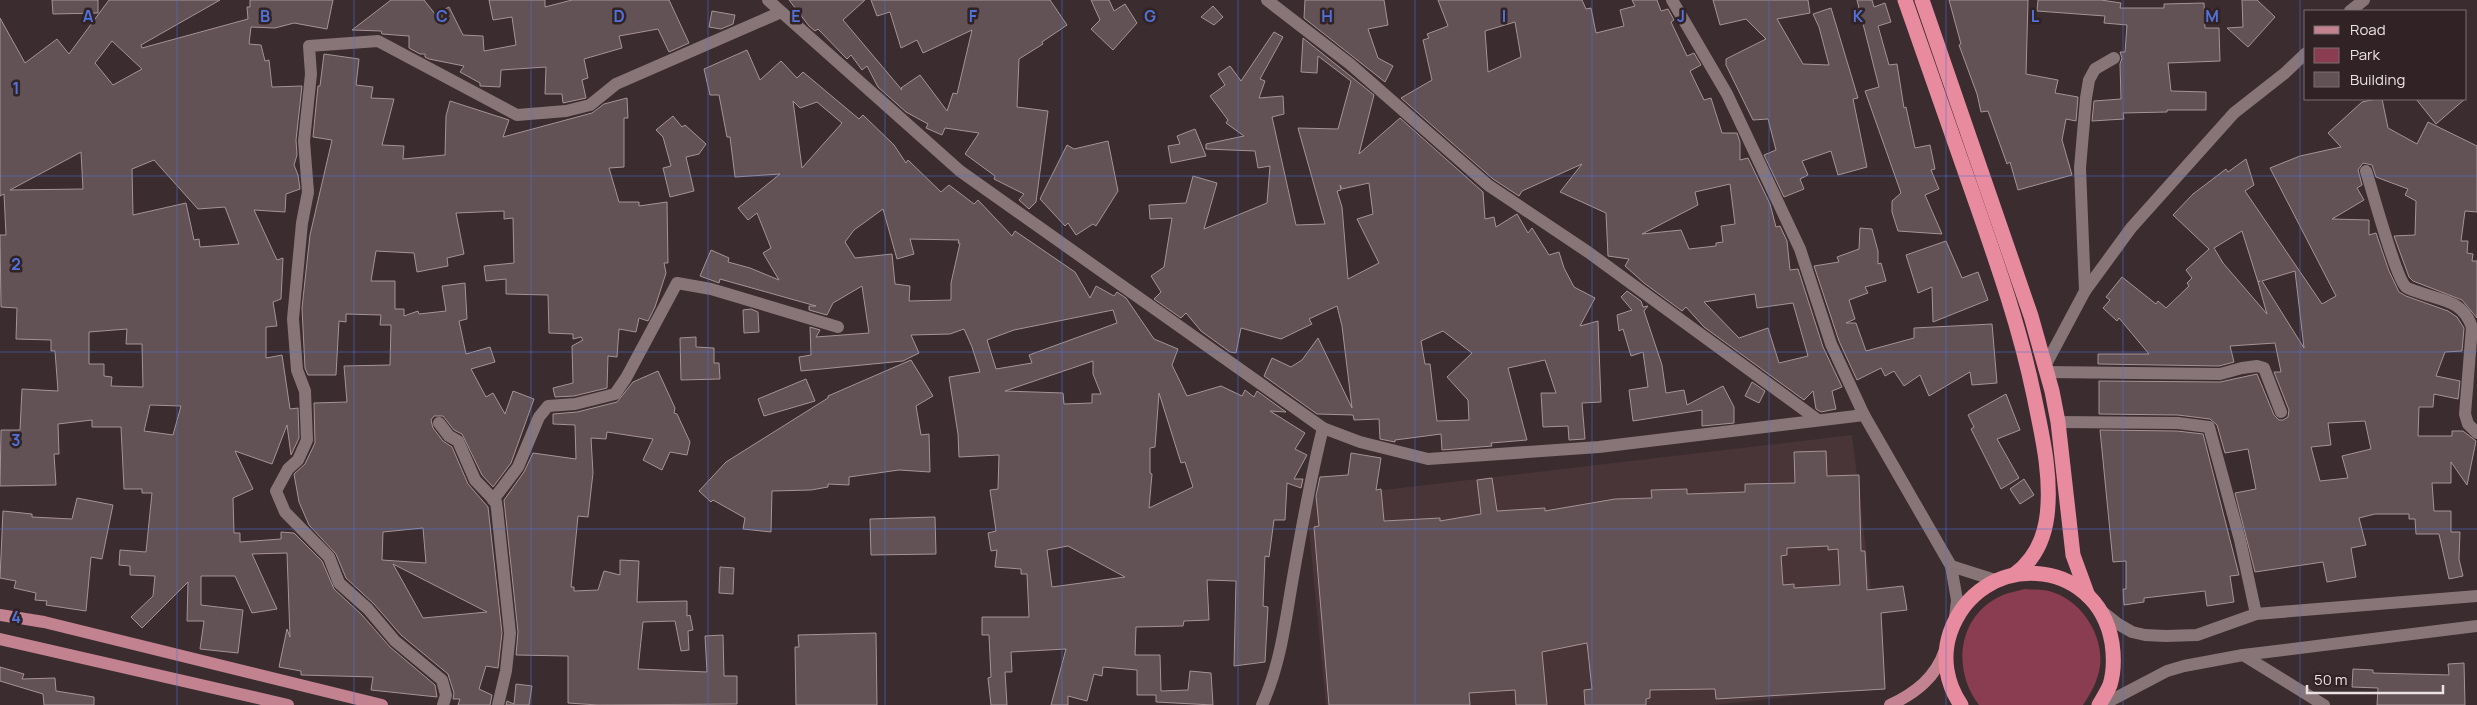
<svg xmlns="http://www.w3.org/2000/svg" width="2477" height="705" viewBox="0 0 2477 705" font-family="Manrope,sans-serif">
	<rect width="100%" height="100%" fill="#3b2c2f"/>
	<!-- built -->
	<path fill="#493438" d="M1852 435 1883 687 1713 705H1326L1306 499Z"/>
	<!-- green -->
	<path fill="#8a3c50" d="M2025 589C2033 590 2042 589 2049 591 2080 599 2104 634 2100 666 2098 681 2091 693 2083 705H1979C1951 669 1958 614 2003 595 2010 592 2018 591 2025 589Z"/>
	<!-- building -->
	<g fill="#625255" stroke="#a59396" fill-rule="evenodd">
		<path d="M52 0H98V13L53 14Z"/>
		<path d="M109 0H220L141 45 142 48 248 19 247 7H250V0H333L327 29 294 23 275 28 251 27 249 44 261 45 265 61 269 60 272 87 302 86 296 140 297 155 294 165 298 175 300 189 286 194 285 212 254 210 277 260 283 258 281 299 273 302 277 326 266 327V358L282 355 290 409 298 408 299 438 291 455 287 425 272 464 235 451 253 489 233 498 234 533H240V542L281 539V532L294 533 322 561 334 589 362 615 390 647 435 685 437 697 371 690 373 677 301 675V671L279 667 287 629 290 637 287 553 252 554 277 609 252 613 235 576H201V605L243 610 238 653 200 649 204 621H187L188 582 142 628 131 617 153 596 155 576 130 575V566L119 565 120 550 146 552 152 493H142V489H124L121 427H92V420L58 424 59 454H54L56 485 0 486 1 430H20L22 389 58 391 55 351H51V340L16 339 17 308 1 307 0 235H6L4 194 0 196V18L25 63 57 39 69 54ZM112 41 142 69 113 85 95 63ZM81 152 83 189 10 190ZM154 160 198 209 225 207 239 244 200 247 199 239 194 240 186 203 133 215 132 169ZM127 329 126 344H142L143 387 111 386 112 377 104 376V364H89V332ZM150 405 181 406 173 435 144 431Z"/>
		<path d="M391 0H424L435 14 449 7 463 35 483 36 484 51 516 45 512 17 493 20 489 0H545V7L572 0H669L689 43 669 52 658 29 619 36 622 48 584 59 588 78 582 80 586 98 563 103 562 94H545L546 67 501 70 500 87 480 86V83L460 72 464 66 429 59 425 57V54H420L409 48V36L382 34 381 31 352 30Z"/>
		<path d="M789 0H865L843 20 902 90 901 88 920 75 947 111 953 93 957 94 972 30 923 53 917 40 901 48 890 12 877 16 871 0H1050L1067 25 1042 42 1043 44 1019 59 1017 107 1048 111 1036 202 1029 209 1019 200 1024 194 994 179 995 176 965 154 979 133 945 128 942 135 926 128 928 124 906 112 878 87 867 66 862 70 851 55 847 59 818 29 815 31 809 26Z"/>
		<path d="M1091 0H1109L1114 11 1125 4 1137 23 1113 50 1091 29 1100 20Z"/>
		<path d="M1305 0H1384L1388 25 1368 29 1378 58 1393 66 1385 82 1304 18Z"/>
		<path d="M1438 0H1582L1586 9 1591 8 1596 33 1624 26 1620 10 1635 6 1632 0H1657L1661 11 1668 9 1674 20 1671 22 1687 56 1694 53 1701 65 1690 71 1704 100 1711 98 1722 133H1737L1740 142V160L1748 158 1770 204 1776 227 1780 226 1787 241 1790 270 1798 269 1823 347 1842 387 1832 391 1836 409 1821 412 1816 409 1813 391 1804 400 1704 327 1686 307 1682 311 1644 283 1625 266 1629 259 1608 256 1606 213 1560 192 1582 164 1522 191 1519 196 1493 179 1401 98 1432 80 1423 40 1429 38 1427 34 1448 26ZM1515 22 1521 57 1488 72 1485 31ZM1730 184 1735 224 1721 226 1723 242 1716 243V246L1689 249 1681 230 1642 234 1698 205 1695 192ZM1755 294 1757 308 1793 303 1808 356 1779 363 1768 328 1739 338 1704 302Z"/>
		<path d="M1713 0H1808L1810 13 1777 19 1803 64 1829 65 1819 27 1813 14 1831 8 1858 98 1853 99 1867 167 1838 175 1831 151 1802 161 1808 175 1800 179 1804 189 1784 197 1764 155 1776 150 1768 119 1753 120 1726 65V59L1766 39 1746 19 1720 25Z"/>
		<path d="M1857 0H1872L1874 7 1885 3 1891 22 1878 26 1889 65 1897 64 1904 108 1906 107 1915 148 1930 145 1935 169 1931 170 1939 189 1925 195 1942 234 1898 231 1892 212V201L1901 193 1865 91 1879 87Z"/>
		<path d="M1949 0H2028L2026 74 2058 80 2055 93 2078 97 2076 121 2066 119 2062 140 2072 175 2018 190 2010 162 2007 164 1988 111 1981 112 1977 94 1959 45 1961 44Z"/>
		<path d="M2038 0H2101L2121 3 2120 8H2164V4L2204 3 2205 28H2219L2220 61 2168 63 2171 91 2206 92V110H2167V112L2123 113 2124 119 2092 121 2094 101 2121 99 2120 64 2122 58 2120 52H2125L2127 25 2104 23 2105 16 2037 11Z"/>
		<path d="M2242 0H2257L2275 17 2248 47 2227 28 2243 27Z"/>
		<path d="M1213 6 1223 17 1214 25 1201 17Z"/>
		<path d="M712 11 735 15 733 24 721 29 709 27Z"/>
		<path d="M1274 32 1283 37 1260 79 1265 81 1259 98 1283 96 1284 114 1272 117 1296 225 1325 224 1298 128 1338 129 1351 81 1318 56 1317 73 1301 72 1303 38 1374 95 1359 154 1400 118 1483 192 1485 219 1494 217 1496 227 1517 214 1528 233 1532 228 1549 255 1559 252 1564 268 1574 287 1595 298 1580 326 1598 321 1601 402 1582 403 1585 439 1569 440 1568 426 1543 427 1541 393H1556L1545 360 1508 368 1527 440 1491 443 1492 446 1442 450 1441 434 1395 440V442L1380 439 1379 419 1354 420 1353 415 1317 414 1264 376 1272 358 1291 367 1302 360 1318 338 1352 408 1342 326 1337 306 1309 319 1312 324 1281 339 1241 328 1236 353 1230 352 1201 331 1186 313 1181 318 1154 299 1161 292 1151 276 1164 267 1172 218 1150 219 1149 205 1186 203 1193 176 1217 183 1204 229 1267 203 1270 166 1258 168 1255 151 1206 149V144L1244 136 1226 123 1228 120 1210 96 1225 85 1218 74 1230 66 1241 81ZM1369 183 1373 214 1357 219 1379 263 1348 279 1342 207 1337 191 1341 190 1340 185 1342 189ZM1443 331 1472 353 1447 377 1468 400 1469 420 1437 421 1430 364H1425L1421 341Z"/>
		<path d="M747 50 760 80 781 61 797 78 803 72 859 119 863 115 894 145 906 163 908 160 941 192 949 185 974 204 978 200 1012 236 1015 231 1075 272 1090 298 1096 286 1114 296 1117 292 1126 298 1154 339 1178 349 1172 365 1187 396 1221 386 1242 396 1245 390 1254 397 1257 391 1286 412 1270 411 1305 433 1295 449 1307 455 1294 479H1303L1301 488 1287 483 1285 520H1274L1269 557 1265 556 1263 606 1268 607 1265 662 1234 666 1236 581 1207 580 1209 620 1184 621 1183 626 1136 627 1135 655H1160L1161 691 1188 690 1190 671 1211 673 1213 705 1156 702V695H1137V670L1103 667 1102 676 1094 674 1087 701 1068 696V705H1051L1066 649 1011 652 1012 672H1005L1007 705H991L988 678 991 677 989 635H982V617H1029L1027 574H1021V569L995 567 997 550 991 551 988 533 996 531 990 490 998 489 999 455 959 457 958 434 949 377 980 372 972 347 964 329 950 334 911 335 919 353 903 361 801 371 799 357 811 355 810 327 820 330 816 337 869 333 862 286 833 303 827 315 809 310V306H816L720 279 719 283 700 276 711 250 729 258 728 262 750 268 779 280 763 253 771 248 757 213 748 220 738 208 780 174 735 177 730 137H727L719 95H710L704 69ZM793 101 800 108 817 102 842 123 802 168ZM883 209 897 259 914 254 910 239 959 240 958 243H960L951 283V300L909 301 910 286 895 284 892 254 855 258 845 242 854 230ZM1113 310 1117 323 1029 355 1032 363 996 369 987 340 1014 330ZM1093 361V374L1101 394H1092V403L1064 404 1063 393 1005 391ZM1159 393 1181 463 1185 462 1193 487 1149 508 1152 474 1150 473V448L1155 447ZM1068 546 1125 577 1052 587 1047 550Z"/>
		<path d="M324 54 359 59 356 85 373 87 371 98 394 99 382 145 404 146 403 159 445 155 446 116 450 101 509 120 503 137 592 113 604 104 627 98 628 118H624V167L609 168 619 202H639V206L667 202 668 263H664L666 273 655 307 648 321 639 318 636 332 619 329 617 357 608 356 607 388 574 396 555 397 553 388 573 383 572 346 583 340 581 337 573 339V334L549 333 548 295 506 294V279L486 281 484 266 514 263 513 218 504 219V211L456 213 464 254 447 258 448 266 417 272 414 253 376 251 371 281H395V309H404V316L418 311 419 314 446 311 442 286 465 283 467 319 459 321 466 354 490 347 495 362 471 369 486 397 493 393 505 414 513 391 534 399 511 463 493 487 482 475 462 434 454 430 443 416H434L431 420 433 428 443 441 452 447 468 484 488 507 502 633 498 668 486 666 479 689 492 695 490 705H458L460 699H453L454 693 448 674 401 635 374 604 346 578 336 554 309 525 299 502 294 474 305 464 315 443 314 403 347 402 344 366 390 365 391 325H380L381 315 346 314V322L339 321 336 375H308L305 368 302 308 306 271 310 235 332 140 313 137 318 86H320ZM423 528 426 563 382 560 383 532ZM393 564 487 612 423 618Z"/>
		<path d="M2376 99H2382L2388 128 2417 144 2428 122 2477 146V212L2465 211 2461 241H2468L2467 253 2473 254 2472 261H2477V318L2462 300 2413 281 2409 277 2394 236 2415 235 2416 201 2405 195 2408 189 2376 177 2372 165 2363 163 2358 170 2362 185 2357 188 2364 200 2332 219 2369 220V235L2376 233 2389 271 2399 292 2406 296 2448 311 2457 317 2464 328 2462 351 2445 352 2436 376 2460 381 2458 399 2434 394 2433 407H2419L2418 436H2452V431H2463L2476 441 2467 485 2451 462V483H2432L2434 511H2451V532H2460L2459 559 2463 576 2449 579 2439 534H2416L2415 519H2409V514H2375L2359 518 2366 545 2351 548 2356 577 2327 582 2323 562 2255 572 2235 493 2256 489 2248 449 2225 453 2217 425 2210 419 2178 415 2099 414V381L2220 382 2257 374 2274 415 2279 420H2283L2288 417 2289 410 2274 372H2281L2275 343 2230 346 2234 362 2219 366 2098 364V354H2149L2119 318 2117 321 2103 308 2110 300 2106 297 2122 277 2156 304 2158 301 2166 308 2189 286 2187 283 2192 278 2186 270 2209 249 2173 215 2193 194 2226 169 2228 172 2246 159 2254 185 2245 191 2322 304 2336 296 2270 168 2300 156 2341 147 2328 133 2362 102ZM2242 231 2258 282 2260 281 2258 282 2267 314 2223 263 2214 248ZM2295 271 2304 348 2262 281ZM2365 421 2371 449 2342 456 2348 478 2320 481 2311 447 2331 445 2328 423Z"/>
		<path d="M2416 99H2465L2436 124Z"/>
		<path d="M673 116 682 127 685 125 706 144 699 154 686 157 694 191 670 197 663 168 671 166 663 137 656 130Z"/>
		<path d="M1195 129 1206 156 1171 163 1168 146 1180 144 1177 136Z"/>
		<path d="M1108 141 1118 191 1096 226 1093 224 1076 235 1068 223 1065 226 1040 199 1067 145 1074 149Z"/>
		<path d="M1860 228 1872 229 1878 251V264L1881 263 1886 281 1865 287 1868 293 1849 300 1855 319 1846 323H1856L1866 351 1914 338V328L1992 324 1997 383 1972 385 1970 372 1929 396 1920 375 1904 386 1894 371 1885 376 1881 368 1857 380 1839 341 1814 266 1839 262 1837 257 1859 249Z"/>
		<path d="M1946 241 1962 278 1978 272 1988 300 1933 322 1932 287 1918 293 1906 255Z"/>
		<path d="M1627 291 1641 301 1643 307 1648 306 1644 311 1662 365 1666 393 1684 390 1687 405 1723 386 1734 407V423L1702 426V410L1633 421 1629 390 1648 387 1643 352 1631 356 1623 329 1619 331 1617 315 1632 310 1621 297Z"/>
		<path d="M751 309 758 312 759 332 744 333 743 310Z"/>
		<path d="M696 337V347L714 348V363H719L720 379 681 380 680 338Z"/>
		<path d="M911 360 933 396 916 406 921 435 929 434 930 472 899 470 849 477V485L828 484V487L811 490 772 491 771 532 743 529 745 518 713 500 711 502 699 491 726 462 828 398V396Z"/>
		<path d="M658 371 675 408 674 413 677 414 690 442 687 455 670 452 662 470 643 460 653 439 607 432 606 439 591 438 593 473 588 517 578 516 571 587H574V591L598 590 604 571 620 575V560L639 561 637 602 687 601V616L690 615 693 630 688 631 689 650 681 651 675 621 643 622 638 669 707 672 705 636 723 635 724 676H737V704L598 705 568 703V656L516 655 518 632 504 500 524 472 533 453 576 459 575 425 553 424V414L577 412 617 402 633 382Z"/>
		<path d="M806 379 815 401 764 416 758 399Z"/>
		<path d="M1752 382 1765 391 1759 403 1745 396Z"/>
		<path d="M2006 394 2020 430 1997 439 2019 478 2001 489 1971 429 1974 427 1968 415Z"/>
		<path d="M2100 430 2177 431 2203 434 2239 575 2230 576 2234 602 2207 606 2205 591 2144 598V602L2124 605 2123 589H2126V561L2113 562Z"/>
		<path d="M1826 451 1827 476 1859 475 1861 551H1865L1867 590 1903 586 1907 610 1881 613 1885 689 1716 699 1715 689 1650 690V698L1646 699V705H1585L1584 690 1592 689 1587 643 1542 652 1547 705H1516L1515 690 1469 693 1470 705H1329L1314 527 1319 526 1316 496 1320 477 1348 475 1351 453 1381 458 1376 490 1381 489 1384 521 1440 518V521L1481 514 1477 480 1492 478 1497 511 1545 508V511L1615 499 1652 498 1651 490 1687 489V494L1745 492V484L1795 483 1794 452ZM1828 546V550L1838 549 1840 585 1794 588V584L1783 585 1781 556 1787 555V548Z"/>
		<path d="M2024 479 2034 495 2020 504 2010 489Z"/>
		<path d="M77 498 113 505 102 559 91 557 86 611 46 605 47 601 35 600 36 593 14 588 16 581 0 578 3 511 32 514V517L72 519Z"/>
		<path d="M935 517 936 554 871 555 870 519Z"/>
		<path d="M720 567 734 568 733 594 719 593Z"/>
		<path d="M876 633 877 705H796L795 647H799L798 635Z"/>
		<path d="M2464 663 2465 705H2377L2378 688 2352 687 2353 669 2373 670V673L2449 675 2448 664Z"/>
		<path d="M0 667 24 674 22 679 55 678 56 691 94 697V705H44L43 694 0 681Z"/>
		<path d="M516 684 532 686 529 705H506L507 701 514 704Z"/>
	</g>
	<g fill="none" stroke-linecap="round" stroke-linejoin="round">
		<!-- street -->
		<g stroke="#877578" stroke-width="12">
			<path d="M768 0 960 171 1323 428 1360 442 1428 459 1599 447 1864 415"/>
			<path d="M1267 0 1350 64 1488 185 1588 252 1818 420"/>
			<path d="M1672 0 1727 94 1800 249 1831 344 1864 415 1951 566 1957 600 1955 618"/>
			<path d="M2350 11 2364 0"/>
			<path d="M2366 171C2372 189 2396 279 2406 287 2410 290 2417 291 2421 293 2444 301 2463 301 2472 327L2465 414 2468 424 2477 433"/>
			<path d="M2085 291 2080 168 2086 98 2089 80 2095 69 2114 58"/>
			<path d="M2044 368 2085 291 2131 228 2234 113 2285 73 2306 53"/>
			<path d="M2046 372 2220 374 2242 368 2257 366 2264 368 2281 412"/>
			<path d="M2058 422 2178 423 2209 427 2240 540 2256 614"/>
			<path d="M439 423 449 436 458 441 475 480 496 502 497 509 510 633 506 671 498 705"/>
			<path d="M493 500 518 467 539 417 548 406 575 404 615 394 626 378 677 283 711 289 838 327"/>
			<path d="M1951 566 1995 580"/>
			<path d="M2243 655 2324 705"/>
			<path d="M443 705 446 695 442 680 395 641 368 609 339 583 329 557 285 512 276 491 288 469 298 460 307 440 305 391 297 370 293 319 302 223 308 192 304 141 311 74 309 46 378 41 517 115 566 111 590 105 616 84 779 13"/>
			<path d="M1262 705C1280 666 1285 624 1292 583 1301 531 1310 479 1323 428"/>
		</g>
		<!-- secondary -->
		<g stroke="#877578" stroke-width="12">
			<path d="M2099 609 2118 624 2132 632 2145 635 2166 636 2197 635 2256 614 2477 596"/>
			<path d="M2102 705 2167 671 2184 666 2243 655 2477 626"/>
		</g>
		<!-- primary -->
		<g stroke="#c2828f" stroke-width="12">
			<path d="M0 615 44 622 382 705"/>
			<path d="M0 639 288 705"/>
			<path d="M1890 705C1916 693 1936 677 1945 650"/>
		</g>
		<!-- highway -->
		<g stroke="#e98b9f" stroke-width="15">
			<path d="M1905 0C1928 66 1951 131 1974 197 1997 263 2020 328 2034 396 2042 435 2052 476 2047 516 2044 539 2034 560 2015 574"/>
			<path d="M1922 0 2031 316 2052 391 2058 422 2073 555 2088 596"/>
			<path d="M1961 705C1946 683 1942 657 1950 633 1979 549 2097 555 2112 643 2114 657 2114 672 2110 685 2107 692 2103 698 2099 705"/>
		</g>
	</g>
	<!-- grid -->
	<path fill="none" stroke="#5073db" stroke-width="1" stroke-opacity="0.55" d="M177 0V705M354 0V705M531 0V705M708 0V705M885 0V705M1062 0V705M1238 0V705M1415 0V705M1592 0V705M1769 0V705M1946 0V705M2123 0V705M2300 0V705M0 176H2477M0 352H2477M0 529H2477"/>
	<g font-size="16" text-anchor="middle" font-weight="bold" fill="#5073db" stroke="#312225" stroke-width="5" stroke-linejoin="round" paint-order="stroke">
		<text x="88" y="22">A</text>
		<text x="265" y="22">B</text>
		<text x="442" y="22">C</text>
		<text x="619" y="22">D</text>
		<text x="796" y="22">E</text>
		<text x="973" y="22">F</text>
		<text x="1150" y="22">G</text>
		<text x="1327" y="22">H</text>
		<text x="1504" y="22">I</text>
		<text x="1681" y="22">J</text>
		<text x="1858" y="22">K</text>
		<text x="2035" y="22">L</text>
		<text x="2212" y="22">M</text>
		<text x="16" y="94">1</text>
		<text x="16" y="270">2</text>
		<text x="16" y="446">3</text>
		<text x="16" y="623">4</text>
	</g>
	<!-- legend -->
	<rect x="2304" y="10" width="162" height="90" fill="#312225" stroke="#7b6e71"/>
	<rect x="2314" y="26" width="25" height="8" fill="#c2828f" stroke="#7b6e71"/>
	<text x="2350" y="35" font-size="15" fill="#ebe1e3">Road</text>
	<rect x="2314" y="48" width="25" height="15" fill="#8a3c50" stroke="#7b6e71"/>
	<text x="2350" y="60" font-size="15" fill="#ebe1e3">Park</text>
	<rect x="2314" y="72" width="25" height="15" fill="#625255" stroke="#7b6e71"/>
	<text x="2350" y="85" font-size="15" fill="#ebe1e3">Building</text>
	<!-- scale -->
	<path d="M2307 685v8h136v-8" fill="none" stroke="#ebe1e3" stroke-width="2.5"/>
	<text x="2314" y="685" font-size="15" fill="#ebe1e3" stroke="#312225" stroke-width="4" paint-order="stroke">50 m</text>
</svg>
